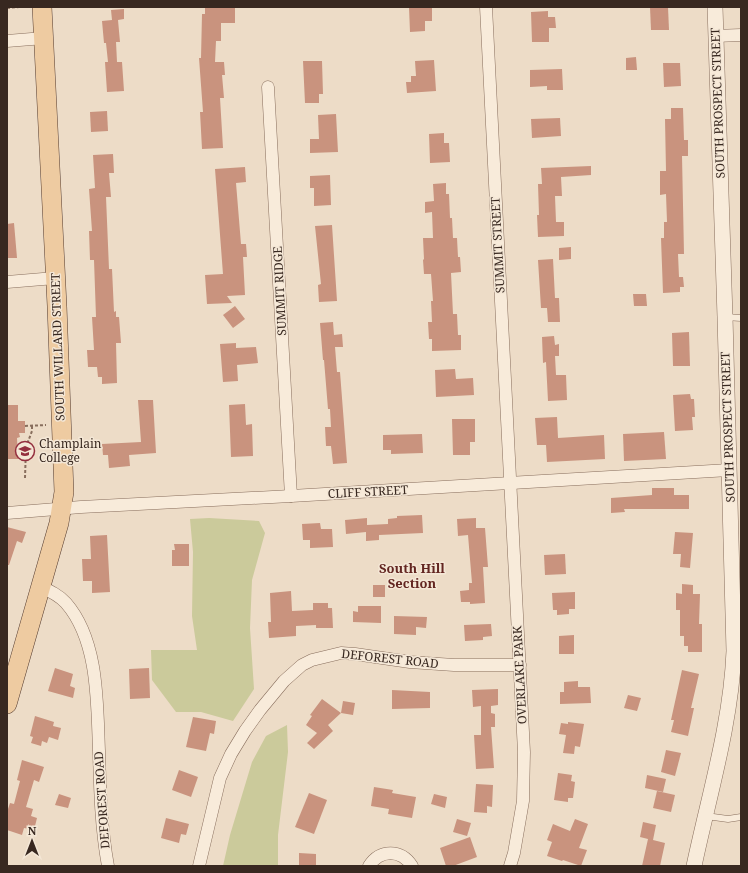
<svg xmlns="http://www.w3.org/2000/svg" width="748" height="873" viewBox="0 0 748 873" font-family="'Noto Serif',serif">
	<rect width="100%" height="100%" fill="#eddcc7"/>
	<!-- green -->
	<g fill="#cbca9b">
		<path d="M209 518 259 521 265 533 252 580 250 628 254 689 233 721 201 712H176L152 680 151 650H197L192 616 193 552 190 519Z"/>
		<path d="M287 725 288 752 278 835V866H223L230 835 252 762 266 736Z"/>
	</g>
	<!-- building -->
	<g fill="#c9937e">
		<path d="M205 7 235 8V23H221V41H216L215 62H224L225 75H222L224 98H220L223 148 202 149 200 112H203L199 58H201L202 14H205Z"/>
		<path d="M409 7H432V21H425V31L410 32Z"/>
		<path d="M650 7H668L669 30H651Z"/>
		<path d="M124 9V19L118 20 120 42H116L117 62H122L124 91 107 92 105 62H108L106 43H104L102 21 112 20 111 10Z"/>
		<path d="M548 11V17H555L556 28H549V42H532L531 12Z"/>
		<path d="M636 57 637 70H626V58Z"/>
		<path d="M434 60 436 91 407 93 406 82H411V76H416L415 61Z"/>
		<path d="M303 61H322L323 94H319V103H305Z"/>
		<path d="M663 63H680L681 86 664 87Z"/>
		<path d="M562 69 563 90H547V86L530 87V70Z"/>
		<path d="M671 108H683L684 140H688V156H682L684 254H678L679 277H683L684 287H680V292L663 293 661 238H664V222H667L666 194 660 195V171H666L665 119H671Z"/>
		<path d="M107 111 108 131 91 132 90 112Z"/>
		<path d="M336 114 338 152 310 153V139H319L318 115Z"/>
		<path d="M560 118 561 136 532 138 531 119Z"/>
		<path d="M444 133V143H449L450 162 430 163 429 134Z"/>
		<path d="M113 154 114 173H109L111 197H106L109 269H112L114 312 116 311V317H119L121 343H116L117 383 102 384V377H98L97 367H88L87 350H94L92 317H96L94 260H90L89 231H92L89 189 95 188 93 155Z"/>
		<path d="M591 166V175L561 177 562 196H555L556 222H564V236L538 237 537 215H539L538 184H542L541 168Z"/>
		<path d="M245 167 246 182 236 183 241 244H246L247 257H243L245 295 227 296 232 303 207 304 205 275 223 274 215 169Z"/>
		<path d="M330 175 331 205 314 206V188H310V176Z"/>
		<path d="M446 183V194H449L450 218H452L453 238H457L458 257H460L461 272 451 273 453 314H457L458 335H461V350L432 351V339H429L428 322H432L431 301H433L431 274H424L423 260 424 259 423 238H433L432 212 425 213V202L434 201 433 184Z"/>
		<path d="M14 223 17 258H7V224Z"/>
		<path d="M332 225 337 301 319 302 318 285 321 284 315 226Z"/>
		<path d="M571 247V259L559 260V248Z"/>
		<path d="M553 259 555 298H559L560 322H548L547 308H541L538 260Z"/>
		<path d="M633 294H646L647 306H634Z"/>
		<path d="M235 306 245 319 233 328 223 315Z"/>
		<path d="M333 322 334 335 342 334 343 347H335L337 372H340L347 463 333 464 331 446H326L325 427H331L330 409H328L324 360H323L320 323Z"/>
		<path d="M689 332 690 366H673L672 333Z"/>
		<path d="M554 336 555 345 559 344V356H555L556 375H566L567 400 548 401 546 362 543 363 542 337Z"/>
		<path d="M236 343V348L256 347 258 363 237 365 238 381 223 382 220 344Z"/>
		<path d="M455 369 456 379 473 378 474 395 436 397 435 370Z"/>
		<path d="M690 394 691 399H694L695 417H692L693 430 675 431 673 395Z"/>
		<path d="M138 400H153L156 453 129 455 130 466 109 468 108 455H103L102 444 141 442Z"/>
		<path d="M245 404 246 425 252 424 253 456 231 457 229 405Z"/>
		<path d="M7 405H18V421H25V433H19L20 437 17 438 18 459H7Z"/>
		<path d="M557 417 558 438 604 435 605 459 547 462 546 445H537L535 418Z"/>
		<path d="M452 419H475V442H470V455H453Z"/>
		<path d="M664 432 666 459 624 461 623 434Z"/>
		<path d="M422 434 423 453 391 454V450H383V435Z"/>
		<path d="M652 488H674V495H689V509H624L625 512 611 513V498L652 495Z"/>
		<path d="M422 515 423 533 379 535V540L366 541V532L346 534 345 520 367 518V525L388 524V519L397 518V516Z"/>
		<path d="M476 518V528H485L488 567H483L485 603 470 604V602H461L460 591 469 590V583H472L468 535 458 536 457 519Z"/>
		<path d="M320 523 321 529H332L333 547 310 548V540H303L302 524Z"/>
		<path d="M7 527 26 532 22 543 17 541 9 565H7Z"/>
		<path d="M675 532 693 533 690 568 680 567 681 554H673Z"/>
		<path d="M107 535 110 592 92 593V581H83L82 559H91L90 536Z"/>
		<path d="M174 544H189V566H172V550H175Z"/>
		<path d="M565 554 566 574 545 575 544 555Z"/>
		<path d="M682 584 693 585V594H700L699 624H702V652H688V646H684V636H680V610H676V593L682 594Z"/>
		<rect x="373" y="585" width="12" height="12"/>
		<path d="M291 591 292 611 313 610V603H328V608H332L333 628H316V625L296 626V636L269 638 268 622H271L270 593Z"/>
		<path d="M575 592V609H569V614L557 615V610H553L552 593Z"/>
		<path d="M358 606H381V623L353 622V611L358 612Z"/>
		<path d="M394 616 427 617 426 628 416 627V635L394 634Z"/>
		<path d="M491 624 492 636 483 637V640L465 641 464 625Z"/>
		<path d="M574 635V654H559V636Z"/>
		<path d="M55 668 73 674 70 686 75 688 73 698 48 691Z"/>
		<path d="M149 668 150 698 130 699 129 669Z"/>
		<path d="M682 670 699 674 691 708H694L688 736 671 732 674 720H671Z"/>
		<path d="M578 681V687H590L591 703 560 704V692H564V682Z"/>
		<path d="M498 689V705L491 706V713L495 714V727H491L494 768 476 769 474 735H481V706L473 707 472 690Z"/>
		<path d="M392 690 430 692V708L392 709Z"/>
		<path d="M628 695 641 698 637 711 624 708Z"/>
		<path d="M322 699 341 713 343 701 355 703 353 715 341 713 328 725 333 731 314 749 307 743 317 733 306 725 312 716 310 715Z"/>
		<path d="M35 716 54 722 53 726 61 728 58 740 49 737 47 743 42 741 41 746 31 743 33 737 30 736Z"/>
		<path d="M193 717 216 721 214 734 210 733 206 751 186 747Z"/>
		<path d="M568 722 584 724 580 747 575 746 574 754 563 753 566 735 559 734 561 723 568 724Z"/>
		<path d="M666 750 681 753 675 776 661 772Z"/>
		<path d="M22 760 44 767 39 782 34 780 26 807 33 809 31 816 37 818 34 830 24 828 22 835 7 830V812L10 803 14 804 20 781 17 780Z"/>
		<path d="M179 770 198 777 191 797 172 790Z"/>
		<path d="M558 773 572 775 571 781 575 782 573 798H568V802L554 800Z"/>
		<path d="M647 775 666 779 663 792 645 788Z"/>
		<path d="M476 784 493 785 492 807 487 806V813L474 812Z"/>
		<path d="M374 787 393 790 392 793 416 797 412 818 388 814 389 809 371 806Z"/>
		<path d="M657 791 675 795 671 812 653 808Z"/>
		<path d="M309 793 327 800 314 834 295 827Z"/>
		<path d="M59 794 71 798 68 808 55 805Z"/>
		<path d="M434 794 447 797 445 808 431 804Z"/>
		<path d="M166 818 189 824 186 835 181 834 179 843 161 838Z"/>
		<path d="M457 819 471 823 467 836 453 832Z"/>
		<path d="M575 819 588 824 579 848 587 850 581 866 563 860 562 861 547 856 552 842 547 840 553 824 570 831Z"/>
		<path d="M643 822 656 825 653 840 665 843 660 866H642L648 839 640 837Z"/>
		<path d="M470 837 477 857 453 866H446L440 848Z"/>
		<path d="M299 853 316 854V866H299Z"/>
	</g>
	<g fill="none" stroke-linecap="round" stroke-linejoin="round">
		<!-- service casing -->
		<g stroke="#886e5d" stroke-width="7">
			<g id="service">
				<path d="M725 317 741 318"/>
				<path d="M706 816 728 819 741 817"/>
			</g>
		</g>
		<!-- minor casing -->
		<g stroke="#886e5d" stroke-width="13">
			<g id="minor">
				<path d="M486 7 524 752 523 801 514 853 510 866"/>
				<path d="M715 36 741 35"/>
				<path d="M7 41 44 38"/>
				<path d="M268 87 291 496"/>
				<path d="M7 282 55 278"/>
				<path d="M7 513 81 507 291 496 729 470"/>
				<path d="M41 587C50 591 59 595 66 603 99 641 97 704 99 751 100 790 101 828 108 866"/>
				<path d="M199 866 220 778 231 754 245 731 260 710 284 681 302 665 312 660 341 653 355 654 410 662 454 665H520"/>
				<path d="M369 866C380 849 401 849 412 866"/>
			</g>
		</g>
		<!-- tertiary casing -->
		<g stroke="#886e5d" stroke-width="16">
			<path id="tertiary" d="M694 866C709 795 731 724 734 651L725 317 715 7"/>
		</g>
		<!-- primary casing -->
		<g stroke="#563d31" stroke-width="20">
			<path id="primary" d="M7 704 59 523 64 492 57 306 42 7"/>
		</g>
		<!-- path -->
		<g stroke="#886e5d" stroke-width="2" stroke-dasharray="3 2" stroke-linecap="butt">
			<path d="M7 8 19 7"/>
			<path d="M25 426 46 425"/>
			<path d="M25 478 26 447 32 431V426"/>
		</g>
		<!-- service -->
		<use href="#service" stroke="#f8ebda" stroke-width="6"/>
		<!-- minor -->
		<use href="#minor" stroke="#f8ebda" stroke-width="12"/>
		<!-- tertiary -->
		<use href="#tertiary" stroke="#f8ebda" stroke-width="15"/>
		<!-- primary -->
		<use href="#primary" stroke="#eecba1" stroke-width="19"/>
	</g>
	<!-- icons -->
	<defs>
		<g id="university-ring" transform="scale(1)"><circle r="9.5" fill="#f4e7d6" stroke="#942f3e" stroke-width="1.5"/><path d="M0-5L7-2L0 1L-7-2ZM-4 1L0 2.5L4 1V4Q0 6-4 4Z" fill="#942f3e"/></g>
	</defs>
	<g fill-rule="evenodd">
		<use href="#university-ring" x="25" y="451"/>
	</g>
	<g text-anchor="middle" stroke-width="3" stroke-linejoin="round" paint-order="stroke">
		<!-- street labels -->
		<g font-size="12" fill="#382820" stroke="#f4e7d6">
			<text transform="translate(718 103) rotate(-92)" y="4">SOUTH PROSPECT STREET</text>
			<text transform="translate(498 245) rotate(-93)" y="4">SUMMIT STREET</text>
			<text transform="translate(280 291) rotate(-93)" y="4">SUMMIT RIDGE</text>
			<text transform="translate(58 347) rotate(-92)" y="4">SOUTH WILLARD STREET</text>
			<text transform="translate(728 427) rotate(-92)" y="4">SOUTH PROSPECT STREET</text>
			<text transform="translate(368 492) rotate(-3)" y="4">CLIFF STREET</text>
			<text transform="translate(390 659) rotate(6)" y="4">DEFOREST ROAD</text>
			<text transform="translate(520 675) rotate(-93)" y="4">OVERLAKE PARK</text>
			<text transform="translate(102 800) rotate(-94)" y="4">DEFOREST ROAD</text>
		</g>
		<!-- poi labels -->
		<g font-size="12" fill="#382820" stroke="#f4e7d6" text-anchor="start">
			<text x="39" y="448">Champlain<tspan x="39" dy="14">College</tspan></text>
		</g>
		<!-- neighbourhood labels -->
		<g font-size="13" font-weight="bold" fill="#632621" stroke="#f4e7d6">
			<text x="412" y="573">South Hill<tspan x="412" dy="15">Section</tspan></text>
		</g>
	</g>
	<!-- border -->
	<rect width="748" height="873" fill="none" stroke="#382820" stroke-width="16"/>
	<!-- north arrow -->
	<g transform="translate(32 841)" stroke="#f4e7d6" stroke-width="3" paint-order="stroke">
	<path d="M0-3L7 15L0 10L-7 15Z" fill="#382820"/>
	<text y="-6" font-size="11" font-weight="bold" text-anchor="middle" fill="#382820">N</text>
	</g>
</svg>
